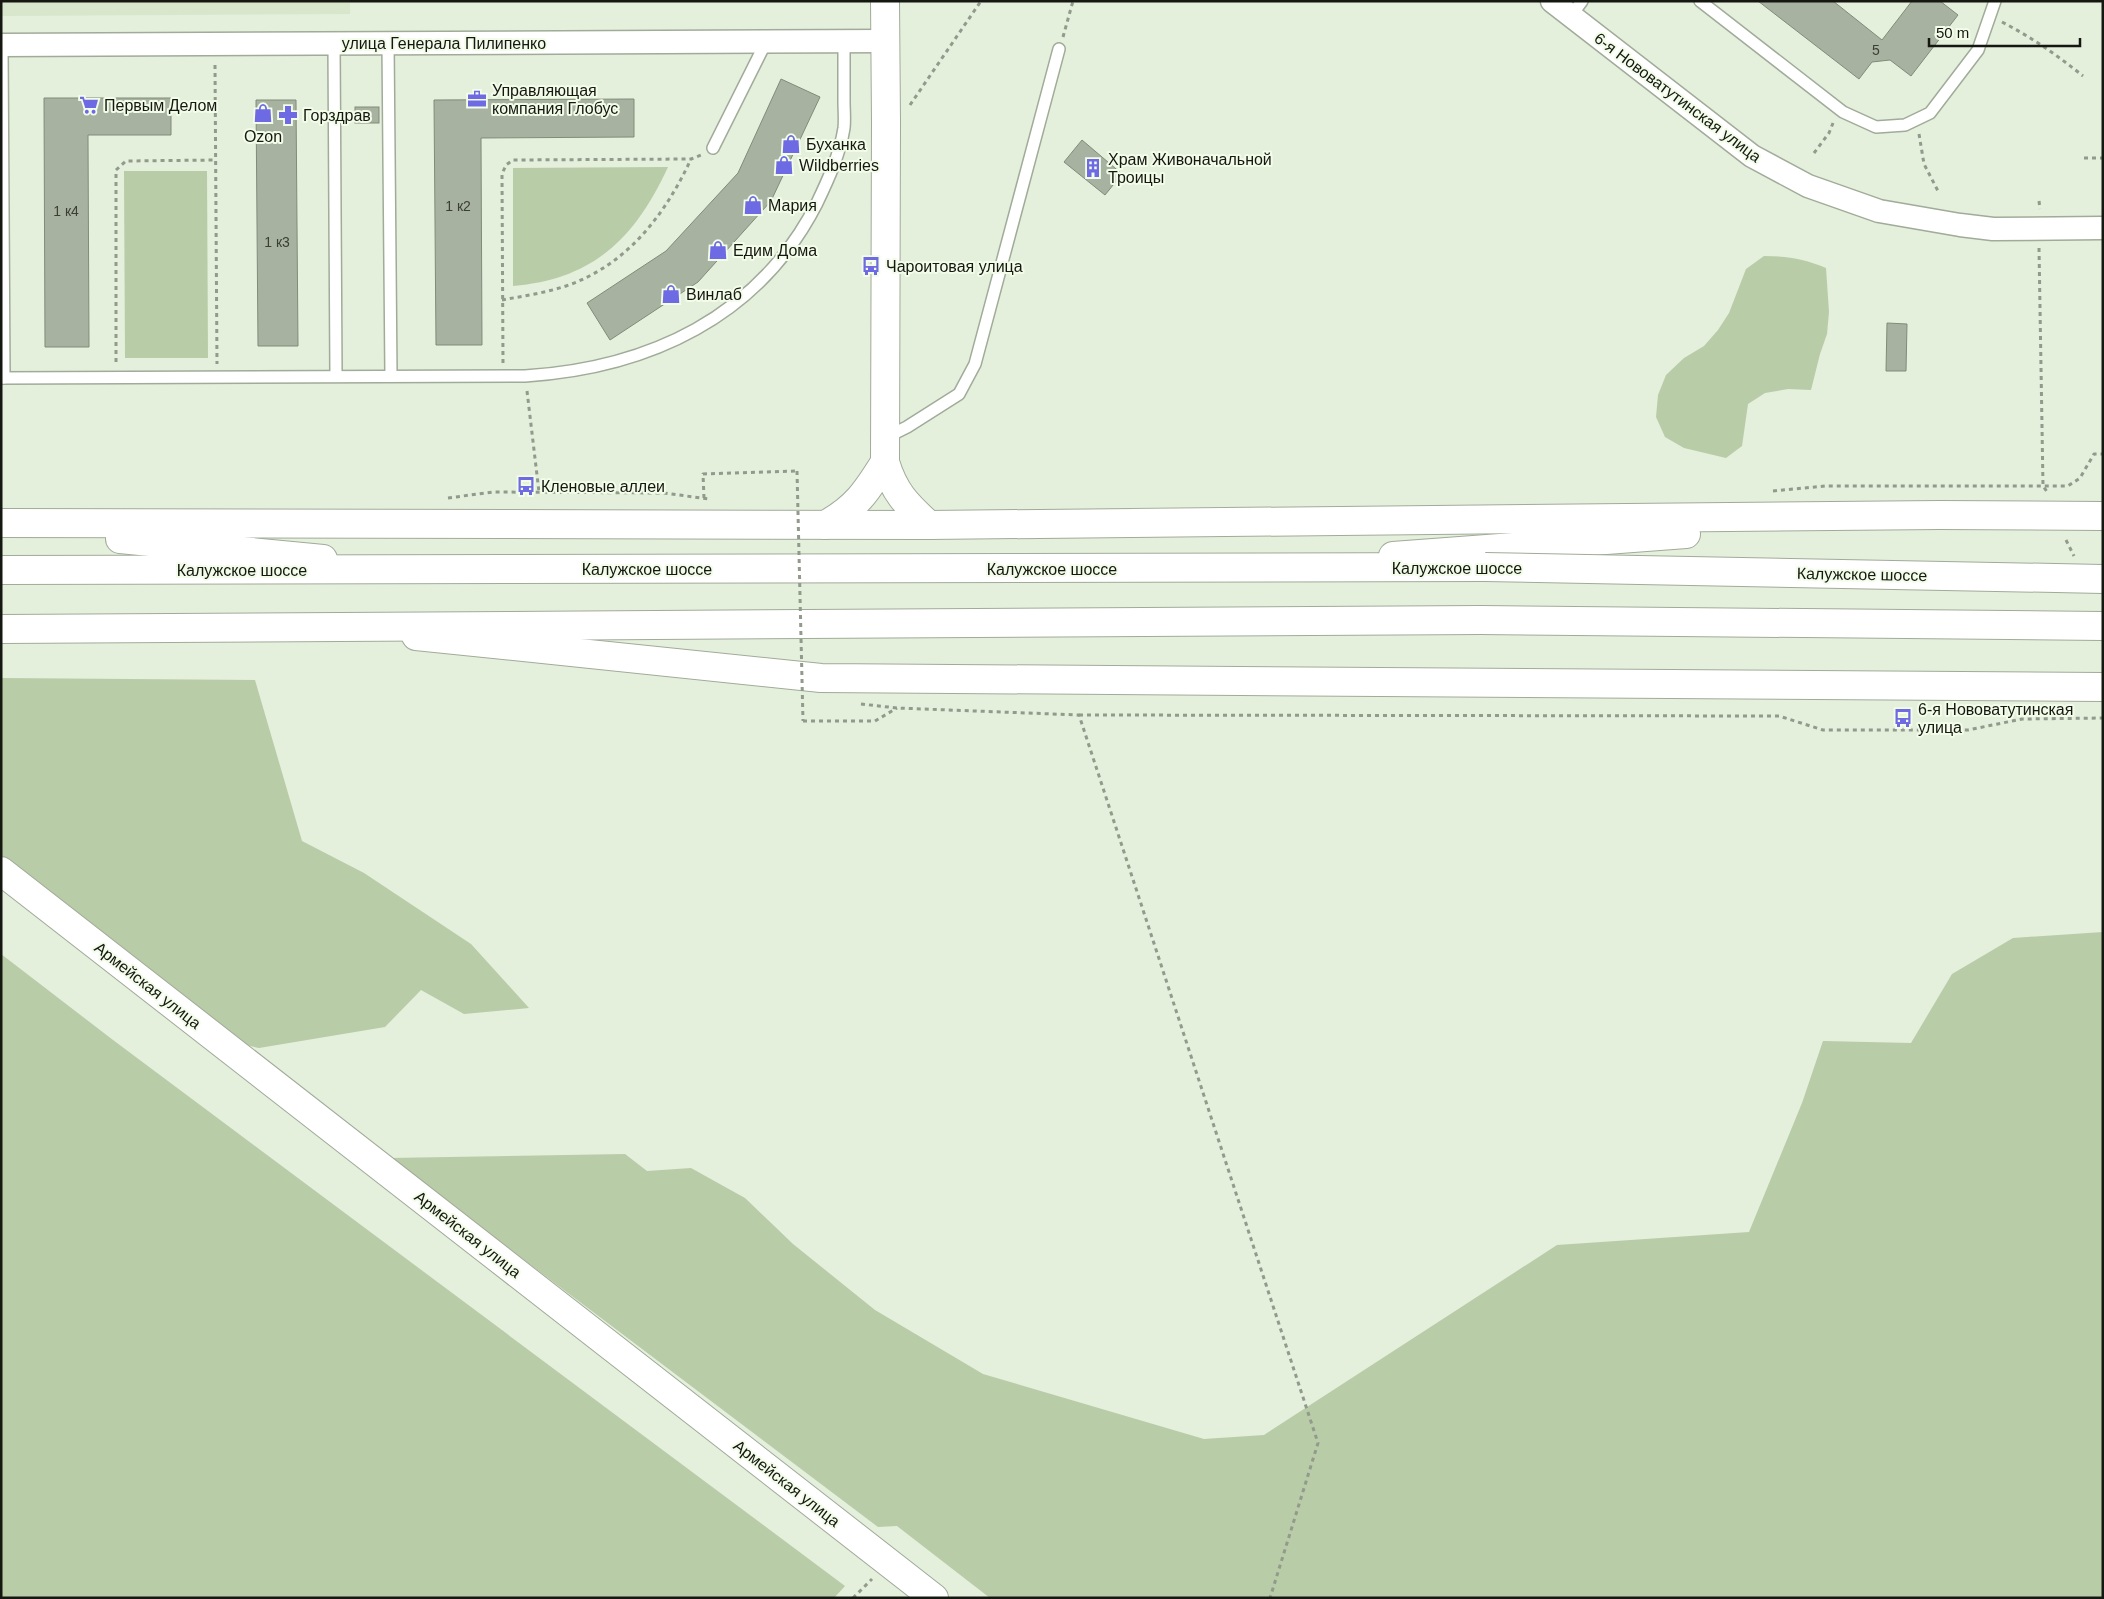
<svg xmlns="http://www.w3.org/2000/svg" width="2104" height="1599" viewBox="0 0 2104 1599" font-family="Helvetica,sans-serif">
	<rect width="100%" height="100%" fill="#e4efdc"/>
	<!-- built -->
	<path fill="#d8e6cc" d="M1 1H350V14L1 16Z"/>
	<!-- green -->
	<g fill="#b8cca7">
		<path d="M668 167C635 238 594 279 513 286V168Z"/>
		<path d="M124 171H207L208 358H125Z"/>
		<path d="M1764 256C1787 256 1805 259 1826 268L1829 312 1827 334 1820 354 1811 390 1788 389 1765 393 1748 404 1742 446 1726 458 1684 448 1665 437 1656 417 1658 395 1666 375 1684 358 1704 346 1718 330 1729 313 1746 269Z"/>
		<path d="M1 678 255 680 302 841 364 873 471 944 529 1008 464 1014 421 990 385 1027 259 1048 222 1040 1 863Z"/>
		<path d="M2103 932V1598H990L897 1526 878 1527 389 1158 625 1154 647 1171 691 1168 745 1198 793 1244 875 1310 983 1374 1204 1439 1264 1435 1557 1245 1749 1232 1802 1103 1823 1041 1911 1043 1952 974 2013 938Z"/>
		<path d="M1 954 113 1040 845 1586 834 1598H1Z"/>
	</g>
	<!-- building -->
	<g fill="#a8b2a0" stroke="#818b79">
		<path d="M1758 1H1833L1882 40 1912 1H1940L1958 15 1911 76 1890 60 1872 62 1859 79Z"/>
		<path d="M781 79 820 97 771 201 698 282 610 340 587 303 666 251 738 173Z"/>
		<path d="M44 98H171V135H88L89 347H45Z"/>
		<path d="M634 99V137L481 138 482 345H436L434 100Z"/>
		<path d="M256 100H296L298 346H258Z"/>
		<rect x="355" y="107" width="24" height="16"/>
		<path d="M1082 140 1122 174 1105 195 1064 162Z"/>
		<path d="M1887 323 1907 324 1906 371H1886Z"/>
	</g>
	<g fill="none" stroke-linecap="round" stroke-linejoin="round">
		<!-- lane casing -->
		<g stroke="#a1ab99" stroke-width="14">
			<g id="lane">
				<path d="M1700 1 1843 112 1876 127 1905 125 1930 113 1978 50 1995 1"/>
				<path d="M1571 16 1582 1"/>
				<path d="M388 43 391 376"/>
				<path d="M334 44 336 376"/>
				<path d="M2 45 4 378"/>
				<path d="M713 148 766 42"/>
				<path d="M1 378 525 376C649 368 759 317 817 203 828 180 840 154 844 128 845 120 844 110 844 102 844 82 844 61 844 41"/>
				<path d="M887 437 907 427 959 394 975 364 1059 49"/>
			</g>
		</g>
		<!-- street casing -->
		<g stroke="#a1ab99" stroke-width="25">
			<g id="street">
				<path d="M1552 1 1752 156 1808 186 1879 211 1960 225 1993 229 2103 228"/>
				<path d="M1 45 886 41"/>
			</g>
		</g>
		<!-- secondary casing -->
		<g stroke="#a1ab99" stroke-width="30">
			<g id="secondary">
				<path d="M885 1 886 122 885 462C894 492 906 504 929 525"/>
				<path d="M1 523 929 525 1940 515 2103 516"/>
				<path d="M825 525C856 508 867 491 885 462"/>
				<path d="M120 539 323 559"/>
				<path d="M1393 556 1686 534"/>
				<path d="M416 636 821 678 2103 687"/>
				<path d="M1 871 934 1598"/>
			</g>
		</g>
		<!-- highway casing -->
		<g stroke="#a1ab99" stroke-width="30">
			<g id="highway">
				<path d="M1 570 1485 567"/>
				<path d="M1 629 1481 620 2103 626"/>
			</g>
		</g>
		<!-- path -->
		<g stroke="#929a8c" stroke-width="3" stroke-dasharray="4 4" stroke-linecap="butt">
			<path d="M2002 22C2031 37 2057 55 2083 76"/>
			<path d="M1063 37 1073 1"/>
			<path d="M215 65 217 364"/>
			<path d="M910 105 981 1"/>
			<path d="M1919 134 1924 164 1938 191"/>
			<path d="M1814 153 1829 133 1833 123"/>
			<path d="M2084 158H2103"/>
			<path d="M2039 201 2040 209"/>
			<path d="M2039 248 2043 486 2048 493"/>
			<path d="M502 300C523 296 545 293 566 286 627 265 665 215 691 159"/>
			<path d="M116 362V170L126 161 216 160"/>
			<path d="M503 363 502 174 506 165 513 160 691 159 701 155"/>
			<path d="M527 391 539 492"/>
			<path d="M1773 491 1825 486H2068L2080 478 2094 454H2103"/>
			<path d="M448 498 493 492 664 493 709 499"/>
			<path d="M704 498 703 474 797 471"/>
			<path d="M2066 540 2074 556"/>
			<path d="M861 704 897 708 1079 715 1318 1443 1270 1598"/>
			<path d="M1079 715 1779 716 1823 730H1968L2022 719 2103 718"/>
			<path d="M803 721H875L897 708"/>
			<path d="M853 1598 872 1579"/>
		</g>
		<!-- lane -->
		<use href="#lane" stroke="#fff" stroke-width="11"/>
		<!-- street -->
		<use href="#street" stroke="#fff" stroke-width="22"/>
		<!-- secondary -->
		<use href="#secondary" stroke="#fff" stroke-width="28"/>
		<!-- highway -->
		<use href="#highway" stroke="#fff" stroke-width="28"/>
		<!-- highway-bridge casing -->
		<g stroke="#a1ab99" stroke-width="30" stroke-linecap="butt">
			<path id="highway-bridge" d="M1485 567 2103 579"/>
		</g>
		<!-- path-bridge -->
		<path stroke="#929a8c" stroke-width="3" stroke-dasharray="4 4" stroke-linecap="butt" d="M797 471 803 721"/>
		<!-- highway-bridge -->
		<use href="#highway-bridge" stroke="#fff" stroke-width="28"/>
	</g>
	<!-- icons -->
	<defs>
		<g id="office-bare" transform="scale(1.5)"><path d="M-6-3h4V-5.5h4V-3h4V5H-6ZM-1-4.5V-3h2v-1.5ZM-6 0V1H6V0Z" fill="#6d6ae4" stroke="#f2fce9" stroke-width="2.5" paint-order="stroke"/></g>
		<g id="supermarket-bare" transform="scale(1.5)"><path d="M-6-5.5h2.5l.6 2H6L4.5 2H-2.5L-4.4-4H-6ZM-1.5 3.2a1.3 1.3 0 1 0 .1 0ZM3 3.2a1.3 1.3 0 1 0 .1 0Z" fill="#6d6ae4" stroke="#f2fce9" stroke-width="2.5" paint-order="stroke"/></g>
		<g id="shop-bare" transform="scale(1.5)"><path d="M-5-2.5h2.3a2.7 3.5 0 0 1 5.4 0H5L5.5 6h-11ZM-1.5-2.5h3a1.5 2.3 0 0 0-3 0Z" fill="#6d6ae4" stroke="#f2fce9" stroke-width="2.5" paint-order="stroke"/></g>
		<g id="pharmacy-bare" transform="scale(1.5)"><path d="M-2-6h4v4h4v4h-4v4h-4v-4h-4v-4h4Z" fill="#6d6ae4" stroke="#f2fce9" stroke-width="2.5" paint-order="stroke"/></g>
		<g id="building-bare" transform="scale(1.5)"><path d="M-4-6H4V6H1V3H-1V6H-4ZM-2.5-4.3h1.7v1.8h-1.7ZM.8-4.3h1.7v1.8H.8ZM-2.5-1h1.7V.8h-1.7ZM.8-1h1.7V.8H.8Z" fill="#6d6ae4" stroke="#f2fce9" stroke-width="2.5" paint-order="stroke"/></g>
		<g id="bus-bare" transform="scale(1.5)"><path d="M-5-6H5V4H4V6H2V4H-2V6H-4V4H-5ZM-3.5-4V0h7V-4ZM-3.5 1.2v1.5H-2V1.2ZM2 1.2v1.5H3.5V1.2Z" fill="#6d6ae4" stroke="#f2fce9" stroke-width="2.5" paint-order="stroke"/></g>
	</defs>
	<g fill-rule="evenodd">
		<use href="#office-bare" x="477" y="99"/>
		<use href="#supermarket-bare" x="89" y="105"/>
		<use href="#shop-bare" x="263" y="113"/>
		<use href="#pharmacy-bare" x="288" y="115"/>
		<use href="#shop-bare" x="791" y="144"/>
		<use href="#shop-bare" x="784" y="165"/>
		<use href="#building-bare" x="1093" y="168"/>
		<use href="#shop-bare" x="753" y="205"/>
		<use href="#shop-bare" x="718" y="250"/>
		<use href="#bus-bare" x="871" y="266"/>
		<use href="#shop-bare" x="671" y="294"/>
		<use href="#bus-bare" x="526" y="486"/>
		<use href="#bus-bare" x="1903" y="718"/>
	</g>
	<g text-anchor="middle" stroke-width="4" stroke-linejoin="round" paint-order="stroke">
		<!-- number labels -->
		<g font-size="14" fill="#3a3e35">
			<text x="1876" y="55">5</text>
			<text x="458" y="211">1 к2</text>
			<text x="66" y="216">1 к4</text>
			<text x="277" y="247">1 к3</text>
		</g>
		<!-- street labels -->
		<g font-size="16" fill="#151811" stroke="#f2fce9">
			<text x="444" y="49">улица Генерала Пилипенко</text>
			<text transform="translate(1678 97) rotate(37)" y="6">6-я Нововатутинская улица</text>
			<text x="1457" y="574">Калужское шоссе</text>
			<text x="647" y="575">Калужское шоссе</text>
			<text x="1052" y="575">Калужское шоссе</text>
			<text x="242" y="576">Калужское шоссе</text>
			<text transform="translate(1862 574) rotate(1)" y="6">Калужское шоссе</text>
			<text transform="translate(148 985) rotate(38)" y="6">Армейская улица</text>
			<text transform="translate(468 1234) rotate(38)" y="6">Армейская улица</text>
			<text transform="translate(787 1483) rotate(38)" y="6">Армейская улица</text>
		</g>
		<!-- poi labels -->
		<g font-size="16" fill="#151811" stroke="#f2fce9" text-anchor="start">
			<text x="492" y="96">Управляющая<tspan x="492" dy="18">компания Глобус</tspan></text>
			<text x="104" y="111">Первым Делом</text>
			<text x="303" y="121">Горздрав</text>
			<text x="263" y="142" text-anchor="middle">Ozon</text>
			<text x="806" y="150">Буханка</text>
			<text x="1108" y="165">Храм Живоначальной<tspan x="1108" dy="18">Троицы</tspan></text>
			<text x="799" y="171">Wildberries</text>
			<text x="768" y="211">Мария</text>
			<text x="733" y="256">Едим Дома</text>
			<text x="886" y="272">Чароитовая улица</text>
			<text x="686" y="300">Винлаб</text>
			<text x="541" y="492">Кленовые аллеи</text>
			<text x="1918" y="715">6-я Нововатутинская<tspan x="1918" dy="18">улица</tspan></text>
		</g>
	</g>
	<!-- border -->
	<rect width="2104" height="1599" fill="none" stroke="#151811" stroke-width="5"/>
	<!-- scale -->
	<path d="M1929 38v8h151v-8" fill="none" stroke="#151811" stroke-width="2.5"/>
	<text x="1936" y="38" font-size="15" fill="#151811" stroke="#f2fce9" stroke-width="4" paint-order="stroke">50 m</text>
</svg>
